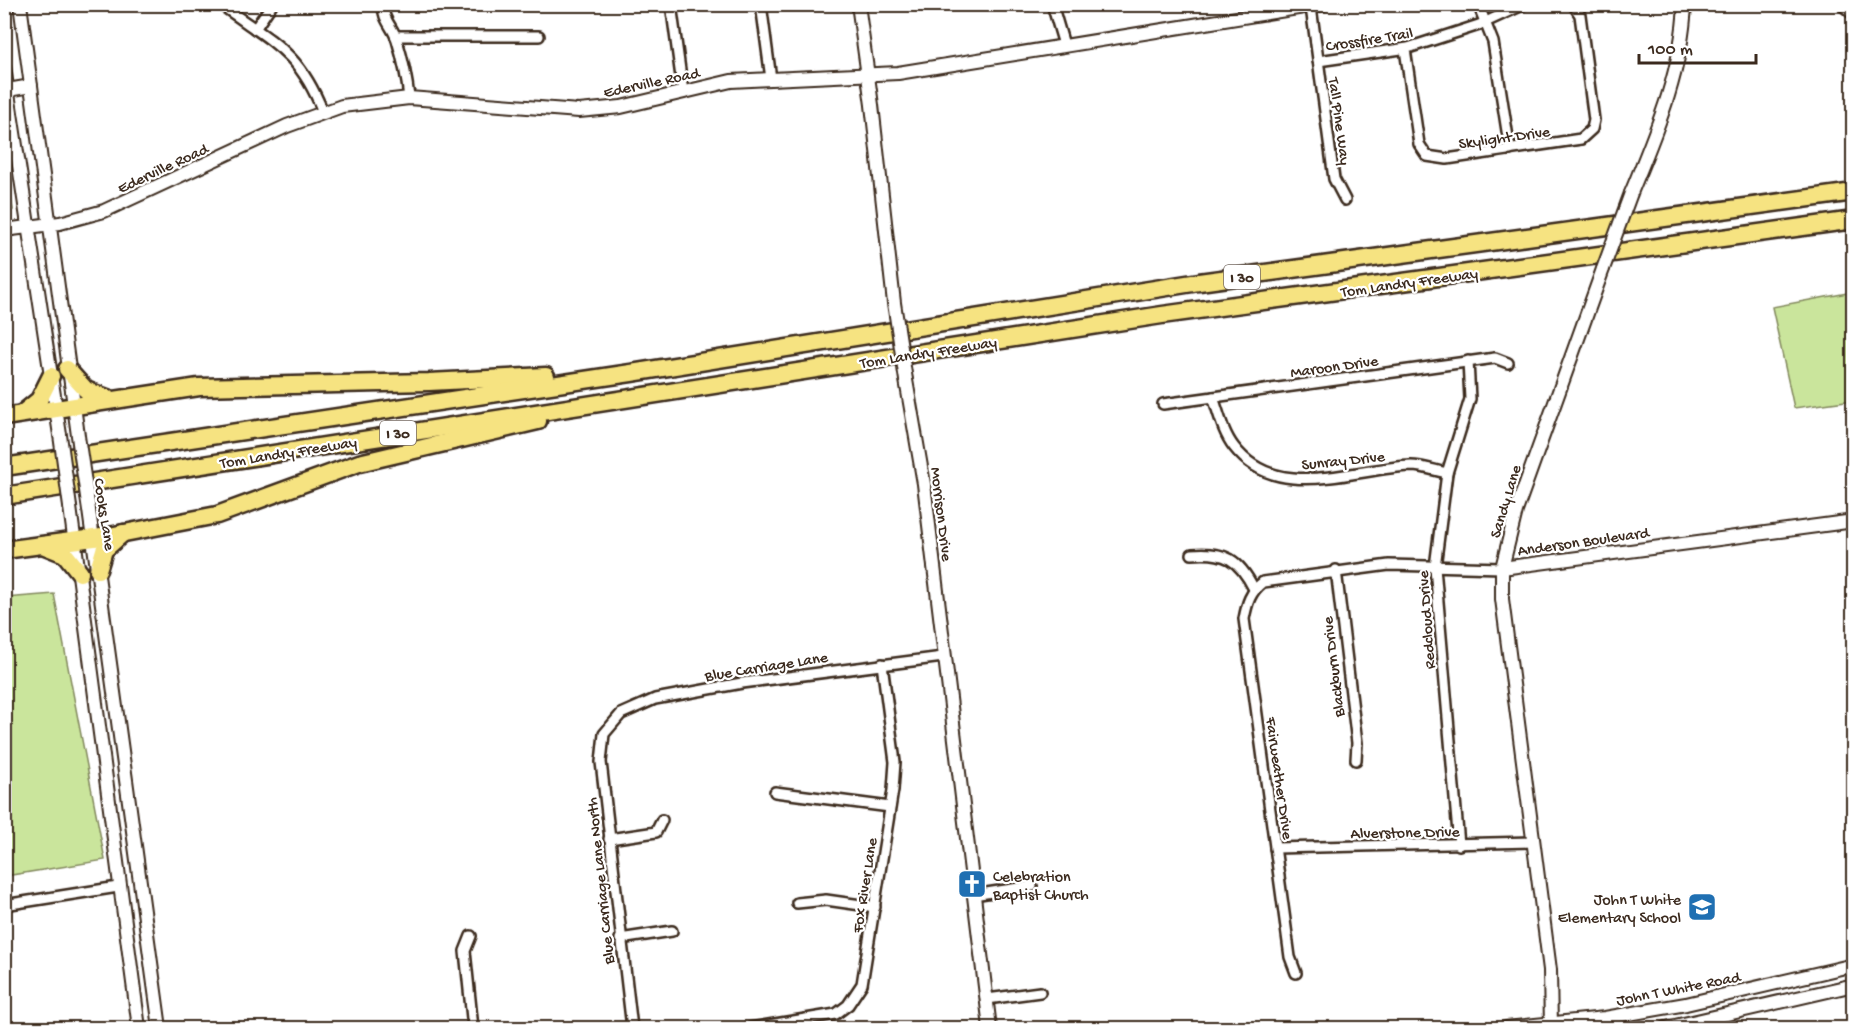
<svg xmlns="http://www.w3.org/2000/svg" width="1858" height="1033" viewBox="0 0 1858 1033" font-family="'Gochi Hand',sans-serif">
	<rect width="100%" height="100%" fill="#fff"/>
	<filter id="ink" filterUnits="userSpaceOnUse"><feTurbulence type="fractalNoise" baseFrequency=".0167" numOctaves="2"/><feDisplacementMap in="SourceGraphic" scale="12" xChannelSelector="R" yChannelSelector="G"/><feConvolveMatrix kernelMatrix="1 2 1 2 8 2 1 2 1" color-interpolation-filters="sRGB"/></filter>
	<g filter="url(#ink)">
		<!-- green -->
		<g fill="#cae59c" stroke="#82885d" stroke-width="1.5">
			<path d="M4 152 13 210 5 212H4Z"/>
			<path d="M1853 292V400L1794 408 1772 307Z"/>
			<path d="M54 594 105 860 5 876V598Z"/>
		</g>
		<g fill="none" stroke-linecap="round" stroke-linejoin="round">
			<!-- street casing -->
			<g stroke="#3b2a1e" stroke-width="14">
				<g id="street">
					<path d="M220 4C271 42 298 49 323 112"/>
					<path d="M383 4C382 19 393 27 397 40 403 60 407 78 409 98"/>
					<path d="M671 4 683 92"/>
					<path d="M761 4 771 79"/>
					<path d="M1052 4 1064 45"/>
					<path d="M1478 4 1493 42 1510 150"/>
					<path d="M1311 7 1334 179 1345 200"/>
					<path d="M255 29 272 4"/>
					<path d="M396 36H539"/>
					<path d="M1405 49 1419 144 1427 156 1447 159 1581 139 1592 129 1594 120 1580 15 1573 4"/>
					<path d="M1318 61 1408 48 1479 25 1525 4"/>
					<path d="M1213 397C1219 414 1223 433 1234 447 1277 503 1354 468 1411 466 1423 466 1436 471 1447 473"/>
					<path d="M1163 404 1495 358 1508 363"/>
					<path d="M1192 554C1225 551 1239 559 1254 589"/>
					<path d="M1336 570 1357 743 1356 760"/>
					<path d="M775 792 890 807"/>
					<path d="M609 839 656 832 662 820"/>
					<path d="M1459 845 1435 567 1447 473 1470 399 1468 361"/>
					<path d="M1275 848 1534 842"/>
					<path d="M973 895 1032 886"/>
					<path d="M797 903 826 900 875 907"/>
					<path d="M4 905 118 887"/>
					<path d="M471 936 465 951 473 1028"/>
					<path d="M620 939 672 931"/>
					<path d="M1296 973 1290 957 1244 619C1247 603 1250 592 1263 582L1389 565 1502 568"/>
					<path d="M987 999 1040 992"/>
					<path d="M632 1028 601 762 604 734 621 714 655 699 742 683 943 657"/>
					<path d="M750 1028 836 1014 848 1005 862 984 893 790 895 762 882 664"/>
				</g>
			</g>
			<!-- secondary casing -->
			<g stroke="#3b2a1e" stroke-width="16">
				<g id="secondary">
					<path d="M20 4 79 443"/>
					<path d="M858 4 872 105 894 303"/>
					<path d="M1843 4 1854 14"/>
					<path d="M4 67 60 435"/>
					<path d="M8 90 31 86"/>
					<path d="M1631 193C1656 132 1682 72 1685 4"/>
					<path d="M4 230 60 223 104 211 287 126 342 106 409 98 579 111 621 107 731 81 898 73 1323 4"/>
					<path d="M906 380 924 484 990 1028"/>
					<path d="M70 507 139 1028"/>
					<path d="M89 510 160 1028"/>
					<path d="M1502 568 1854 521"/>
					<path d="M1506 1028 1605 1018 1686 1004 1854 965"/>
					<path d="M1551 1028 1550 970 1502 599V568L1516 511 1603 269"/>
					<path d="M1666 1028 1854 985"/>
				</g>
			</g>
			<!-- highway casing -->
			<g stroke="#3b2a1e" stroke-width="21">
				<g id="highway">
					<path d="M67 369 86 390 110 399"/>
					<path d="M23 413 39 400 51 376"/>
					<path d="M4 417 199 387 429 382 546 376"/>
					<path d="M4 467 631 373 1199 282 1854 192"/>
					<path d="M4 496 1162 315 1854 220"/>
					<path d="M45 546 65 554 80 573"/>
					<path d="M4 550 109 536 217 515 359 463 538 421"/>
					<path d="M98 570 104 550 123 533"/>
				</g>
			</g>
			<!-- street -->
			<use href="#street" stroke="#fff" stroke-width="9"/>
			<!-- secondary -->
			<use href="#secondary" stroke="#fff" stroke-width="12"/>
			<!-- highway -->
			<use href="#highway" stroke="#f6e381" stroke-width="16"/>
			<!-- secondary-bridge casing -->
			<g stroke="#3b2a1e" stroke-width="16" stroke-linecap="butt">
				<g id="secondary-bridge">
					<path d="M1603 269 1631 193"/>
					<path d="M894 303 906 380"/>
					<path d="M60 435 70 507"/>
					<path d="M79 443 89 510"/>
				</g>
			</g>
			<!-- secondary-bridge -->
			<use href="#secondary-bridge" stroke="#fff" stroke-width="12"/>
		</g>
	</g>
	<!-- icons -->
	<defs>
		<g id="church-square" transform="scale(1.5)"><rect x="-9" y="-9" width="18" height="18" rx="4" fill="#1f6fb2" stroke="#fff"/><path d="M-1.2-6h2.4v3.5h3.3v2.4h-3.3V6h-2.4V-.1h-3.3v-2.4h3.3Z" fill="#fff"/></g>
		<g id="school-square" transform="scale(1.5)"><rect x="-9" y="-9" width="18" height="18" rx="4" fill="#1f6fb2" stroke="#fff"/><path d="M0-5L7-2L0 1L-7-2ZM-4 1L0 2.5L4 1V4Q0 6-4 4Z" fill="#fff"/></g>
	</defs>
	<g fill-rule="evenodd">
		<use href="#church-square" x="972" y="884"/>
		<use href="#school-square" x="1702" y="907"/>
	</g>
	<g text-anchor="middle" stroke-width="4.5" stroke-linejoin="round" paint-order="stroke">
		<!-- shield labels -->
		<g fill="#fff" stroke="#766a62" stroke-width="1.5">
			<rect x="1224" y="265" width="36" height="24" rx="4.5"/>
			<rect x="380" y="421" width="36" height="24" rx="4.5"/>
		</g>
		<g font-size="15" font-weight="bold" fill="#3b2a1e">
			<text x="1242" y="282">I 30</text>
			<text x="398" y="438">I 30</text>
		</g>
		<!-- street labels -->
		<g font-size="16" fill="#3b2a1e" stroke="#fff">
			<text transform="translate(1369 38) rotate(-9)" y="6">Crossfire Trail</text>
			<text transform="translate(651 81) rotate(-12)" y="6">Ederville Road</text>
			<text transform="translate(1341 121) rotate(82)" y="6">Tall Pine Way</text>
			<text transform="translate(1504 136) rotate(-8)" y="6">Skylight Drive</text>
			<text transform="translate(162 167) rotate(-25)" y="6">Ederville Road</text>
			<text transform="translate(1409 281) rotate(-8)" y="6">Tom Landry Freeway</text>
			<text transform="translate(928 351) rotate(-9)" y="6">Tom Landry Freeway</text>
			<text transform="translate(1334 365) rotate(-8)" y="6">Maroon Drive</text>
			<text transform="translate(288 451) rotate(-9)" y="6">Tom Landry Freeway</text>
			<text transform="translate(1343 459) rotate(-6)" y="6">Sunray Drive</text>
			<text transform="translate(1504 501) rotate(-73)" y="6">Sandy Lane</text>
			<text transform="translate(106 514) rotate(81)" y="6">Cooks Lane</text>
			<text transform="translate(943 514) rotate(83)" y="6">Morrison Drive</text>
			<text transform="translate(1583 540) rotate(-8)" y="6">Anderson Boulevard</text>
			<text transform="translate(1425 620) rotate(-94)" y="6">Redcloud Drive</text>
			<text transform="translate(766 665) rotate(-9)" y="6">Blue Carriage Lane</text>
			<text transform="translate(1332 667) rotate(-97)" y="6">Blackburn Drive</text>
			<text transform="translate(1281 778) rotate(82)" y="6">Fairweather Drive</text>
			<text transform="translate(1405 831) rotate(-1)" y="6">Alverstone Drive</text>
			<text transform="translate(599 881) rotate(-96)" y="6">Blue Carriage Lane North</text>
			<text transform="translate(863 885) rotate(-81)" y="6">Fox River Lane</text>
			<text transform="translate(1678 987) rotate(-11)" y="6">John T White Road</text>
		</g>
		<!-- poi labels -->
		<g font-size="16" fill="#3b2a1e" stroke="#fff" text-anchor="start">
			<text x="993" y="881">Celebration<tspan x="993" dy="18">Baptist Church</tspan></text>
			<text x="1681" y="904" text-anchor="end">John T White<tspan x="1681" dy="18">Elementary School</tspan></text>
		</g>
	</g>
	<!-- margin -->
	<rect width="1858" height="1033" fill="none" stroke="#fff" stroke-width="24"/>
	<rect x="12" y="12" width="1834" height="1009" fill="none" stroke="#3b2a1e" stroke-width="2" filter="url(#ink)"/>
	<!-- scale -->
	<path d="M1639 54v9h117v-9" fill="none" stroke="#3b2a1e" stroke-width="3"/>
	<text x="1648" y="54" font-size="18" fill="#3b2a1e" stroke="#ffffff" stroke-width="4.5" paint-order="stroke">100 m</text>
</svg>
